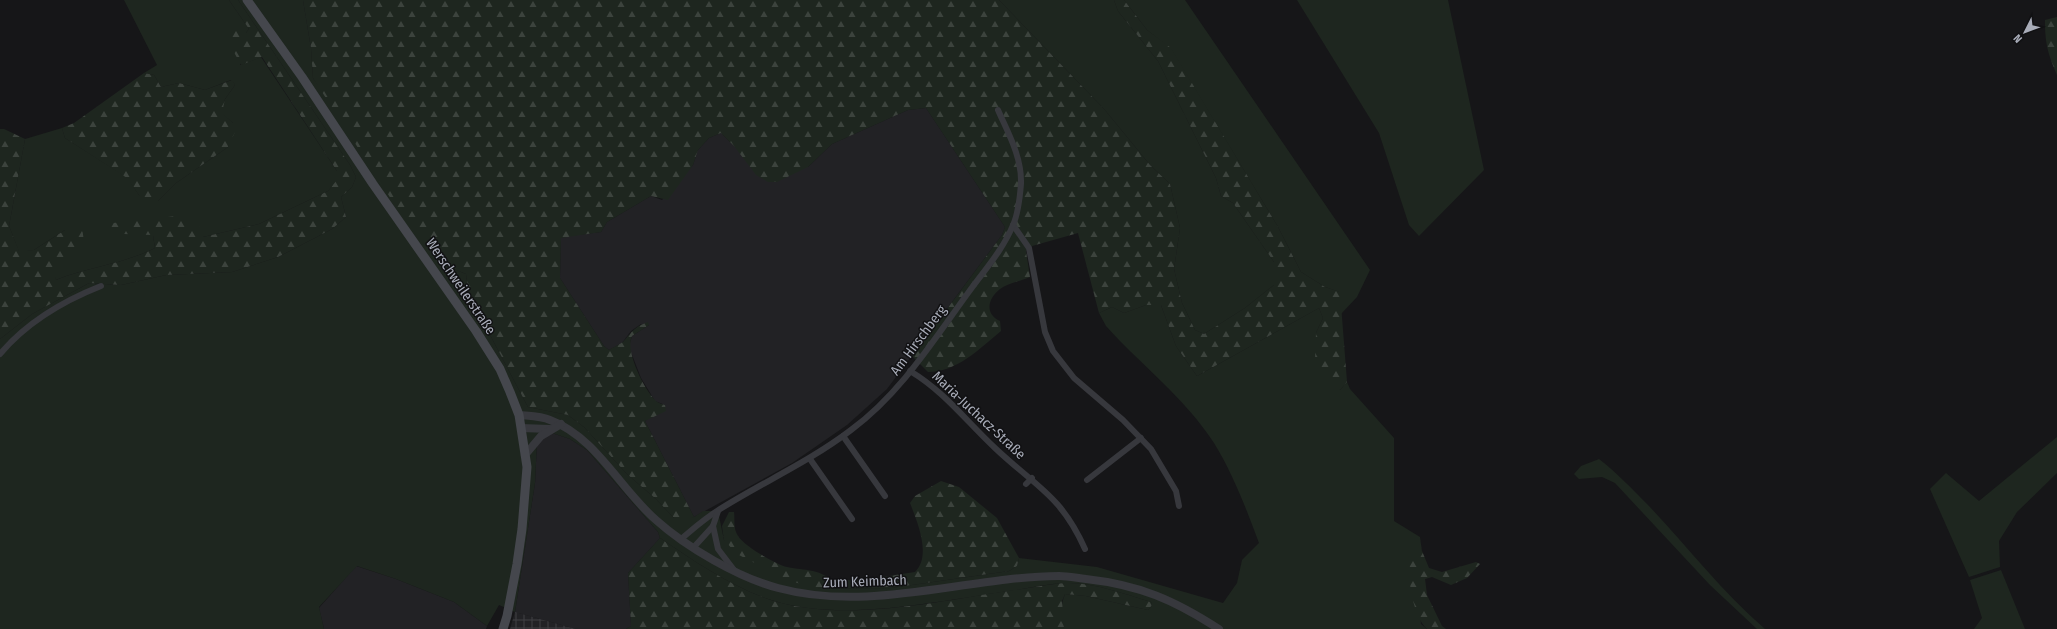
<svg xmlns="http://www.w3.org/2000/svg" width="2057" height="629" viewBox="0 0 2057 629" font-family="'Fira Sans Condensed',sans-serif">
	<defs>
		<pattern id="industrial-grid" width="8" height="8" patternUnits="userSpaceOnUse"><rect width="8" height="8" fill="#222225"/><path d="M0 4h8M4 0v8" fill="none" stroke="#3f3f43"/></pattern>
		<pattern id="forest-firs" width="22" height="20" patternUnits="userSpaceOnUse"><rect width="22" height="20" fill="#1e261f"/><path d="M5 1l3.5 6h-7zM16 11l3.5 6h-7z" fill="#3c433d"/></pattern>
	</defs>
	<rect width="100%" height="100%" fill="#161618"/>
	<!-- built -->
	<g fill="#222225">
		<path d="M926 108 1005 227 1002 235 887 389 847 425 792 463 694 517 645 421 665 405 655 401 641 378 629 347 632 336 649 325 641 324 631 331 622 343 609 350 604 346 560 278 561 237 601 232 607 222 651 196 662 200 693 165 698 150 709 138 721 133 734 146 808 167 832 144 908 110Z"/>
		<path d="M552 433 570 439 587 450 658 532 660 538 628 573 631 626 626 629H576L515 612 535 483 537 442Z"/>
		<path d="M356 566 396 579 454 602 487 626 486 629H324L319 608Z"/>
	</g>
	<!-- industrial -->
	<path fill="url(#industrial-grid)" d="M515 612 576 629H510Z"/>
	<!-- green -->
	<g fill="#1e261f">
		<path d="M124 0H229L249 29 246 33 240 65 261 57 337 171 338 180 328 191 259 224 203 237 124 234 153 235 155 248C124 264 88 267 56 280L54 275 65 230 34 250 19 252 9 226 25 139 62 128 65 138 128 178 139 195 158 201 176 183 228 147 233 123 221 113 225 99 235 85 231 80 205 90 179 83 161 87 154 75 144 73 157 65Z"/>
		<path d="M238 0H303L311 48 313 78 454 269 466 274 469 295 528 407 568 415 584 427 627 474 656 499 674 518 694 517 703 511H718L724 540 820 589 891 588 1009 571 1017 566 1019 558 1097 567 1223 603 1237 583 1242 560 1259 543C1246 508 1233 474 1214 443 1185 398 1141 365 1106 326L1099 313 1112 307 1124 313 1146 305H1161L1176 346 1197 376 1319 308 1323 318 1316 333 1340 390 1347 382 1350 389 1394 438V521L1420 537 1422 551H1415L1421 624 1427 629H1064C1062 617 1060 605 1065 594L1086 596 1148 610 1152 605 1151 602C1124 594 1094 582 1065 583 1049 584 1033 587 1017 590 940 600 840 625 765 598 727 584 694 561 660 538L658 532 587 450 570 439 552 433 537 442 535 483 515 612 499 605 487 626 454 602 396 579 357 566 319 607 324 629H0V339L32 314 89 283 121 285 166 275 232 272 278 257 332 229 346 217 341 197 352 187 356 177 350 165Z"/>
		<path d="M999 0H1114L1118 11 1158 61 1216 178 1221 196 1233 203 1274 262V285L1245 308 1204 334 1195 330 1182 303 1174 269 1180 228 1170 184 1150 165 1104 109Z"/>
		<path d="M1124 0H1185L1370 270 1357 297 1341 314 1339 292 1325 287 1301 272 1278 227 1171 49 1147 30Z"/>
		<path d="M1297 0H1448L1484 170 1419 236 1409 225 1379 133Z"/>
		<path d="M2057 437V473L2017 512 1999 541 2000 567 1969 577 1930 489 1946 473 1979 501Z"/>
		<path d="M1599 459C1617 473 1632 489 1648 505 1687 546 1722 592 1765 629H1757L1710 585 1615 483 1602 477 1579 479 1574 474 1581 466Z"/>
		<path d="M2001 570 2025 629H1974L1982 618 1970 580Z"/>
	</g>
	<!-- forest -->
	<g fill="url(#forest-firs)">
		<path d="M229 0H238L350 165 356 177 352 187 341 197 346 217 332 229 278 257 232 272 166 275 121 285 89 283 32 314 0 339V129H4L25 139 9 226 19 251 34 250 65 230 82 227 84 242 55 275 56 280C88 267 124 264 155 248L153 235 124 234 108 229 113 223 177 216 199 226 203 237 259 224 328 191 337 180V171L262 57 241 65 229 43 234 29 246 33 249 29Z"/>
		<path d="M303 0H999L1104 109 1150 165 1170 184 1180 228 1174 269 1182 303 1195 330 1204 334 1245 308 1274 285V262L1233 203 1221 196 1216 178 1158 61 1118 11 1114 0H1124L1147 30 1171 48 1278 227 1301 272 1325 287 1340 292 1347 382 1340 390 1332 385 1315 359 1316 333 1323 318 1319 308 1197 376 1176 346 1161 305H1146L1124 313 1112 307 1099 313 1078 233 1032 246 1026 251 1030 277C1021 281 1008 283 1000 289 988 298 984 314 1000 321L1001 331C979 349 957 372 928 372L912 356 1002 235 1005 227 926 108 908 110 832 144 808 167 777 182H768L756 175 734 146 721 133 709 138 698 150 693 165 668 200 651 196 607 222 601 232 561 238 560 278 604 346 609 350C613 347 619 345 623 342 632 332 634 327 648 322L649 325 632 336C625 351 643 387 654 399 656 402 661 404 665 405L666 411 645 421 694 517 681 521 674 518 656 499 627 474 584 427 568 415 528 407 469 295 466 274 454 269 434 250 393 202 313 78 311 48Z"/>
		<path d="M2057 17V75C2048 54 2045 44 2045 20Z"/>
		<path d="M144 73 154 75 161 87 179 83 205 90 232 80 235 85 225 99 222 113 233 123 235 132 228 147 176 183 158 201 147 202 139 195 127 178 65 138 62 128 74 123Z"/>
		<path d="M941 481 959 487 997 518 1019 558 1017 566 1009 571 891 588 820 589 790 581 737 554 724 540 722 526 729 512H734C735 521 733 528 738 536 744 546 775 564 787 567 806 571 817 568 833 581L876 578 915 572C932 556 917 521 910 503L915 496Z"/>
		<path d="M660 538C694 561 727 584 765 598 840 625 938 601 1014 590 1031 588 1049 584 1065 583 1094 582 1124 594 1151 602L1152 605 1148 610 1086 596 1065 594 1062 601 1064 629H626L631 626 628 573Z"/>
		<path d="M1415 551H1422L1429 568 1442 572 1476 562 1480 564 1467 578 1451 585 1432 577 1425 579 1427 595 1442 626 1446 629H1427C1414 617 1407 581 1410 563 1411 559 1414 555 1415 551Z"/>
	</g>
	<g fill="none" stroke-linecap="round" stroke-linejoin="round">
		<!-- minor -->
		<g stroke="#37383d" stroke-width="6">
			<path d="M1013 225 1029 248 1045 332 1053 351 1074 378 1123 420 1151 449 1176 491 1179 506"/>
			<path d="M0 354C27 322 63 301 101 286"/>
			<path d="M910 371C945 392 966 421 995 448 1035 486 1061 495 1085 549"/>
			<path d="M843 436 885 496"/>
			<path d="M810 459 852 519"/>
			<path d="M1087 480 1141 438"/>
			<path d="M1026 484 1032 478"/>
			<path d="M713 526 718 549 734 570"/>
			<path d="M681 539C693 529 704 519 717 511 761 483 809 462 851 430 900 394 933 341 968 293 983 272 1003 250 1013 225 1018 214 1020 196 1021 184 1022 157 1008 133 998 110"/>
			<path d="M694 547 713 526 718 511"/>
		</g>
		<!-- tertiary -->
		<g stroke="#37383d" stroke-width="8">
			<path d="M519 415C529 416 541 416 550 420 596 437 620 489 656 520 686 547 739 578 778 588 871 613 964 577 1059 576 1068 576 1077 578 1086 579 1140 585 1174 600 1219 629"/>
			<path d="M521 428 550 429"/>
			<path d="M525 455 541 436 561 424"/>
		</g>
		<!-- secondary -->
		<path stroke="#45474d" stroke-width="9" d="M247 0 302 77 373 184 476 331 500 369 510 392 519 415 527 467 522 529 517 564 507 616 503 629"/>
	</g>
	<g text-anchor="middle" stroke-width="3" stroke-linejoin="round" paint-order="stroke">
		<!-- street labels -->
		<g font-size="14" fill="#a8acb8" stroke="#111113">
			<text transform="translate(461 286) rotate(56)" y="5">Werschweilerstraße</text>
			<text transform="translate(918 340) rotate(-53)" y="5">Am Hirschberg</text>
			<text transform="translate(979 415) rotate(43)" y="5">Maria-Juchacz-Straße</text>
			<text transform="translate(865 581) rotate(-2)" y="5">Zum Keimbach</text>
		</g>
	</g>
	<!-- north arrow -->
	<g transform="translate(2025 32) rotate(228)" stroke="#111113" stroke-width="3" paint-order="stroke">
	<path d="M0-3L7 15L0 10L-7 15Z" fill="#a8acb8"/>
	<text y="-6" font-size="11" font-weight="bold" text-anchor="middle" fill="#a8acb8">N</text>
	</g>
</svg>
